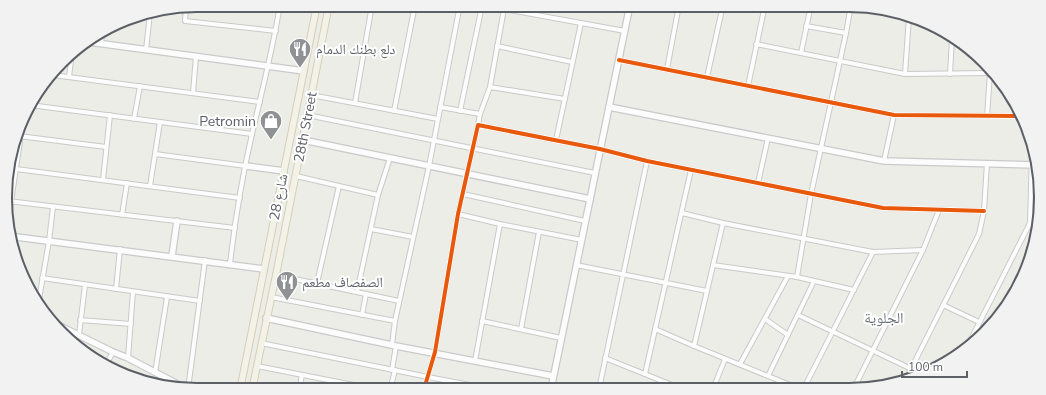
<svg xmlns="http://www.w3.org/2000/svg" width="1046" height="395" viewBox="0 0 1046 395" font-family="'Nunito Sans','Noto Naskh Arabic',sans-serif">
	<rect width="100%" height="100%" fill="#edede8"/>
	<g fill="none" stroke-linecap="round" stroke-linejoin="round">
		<!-- street casing -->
		<g stroke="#c9cac8" stroke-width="6">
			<g id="street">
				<path d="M475 5 504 9"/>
				<path d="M186 7 185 21 276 31"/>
				<path d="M846 33 851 5"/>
				<path d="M101 44 102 35"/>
				<path d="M756 44 905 74 990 73"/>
				<path d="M497 46 572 62"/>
				<path d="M146 50 150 13"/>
				<path d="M801 53 811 5"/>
				<path d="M619 60 894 115 1020 116"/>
				<path d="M667 69 679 5"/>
				<path d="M905 74 909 17"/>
				<path d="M950 74 952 38"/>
				<path d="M53 75 260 102"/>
				<path d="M69 77 72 52"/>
				<path d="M707 77 723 5"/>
				<path d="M748 86 765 5"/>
				<path d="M490 87 565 99"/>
				<path d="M193 93 196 56"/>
				<path d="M311 95 438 119"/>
				<path d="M355 103 372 5"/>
				<path d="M30 105 252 134"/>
				<path d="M440 107 480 114"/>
				<path d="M394 111 415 5"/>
				<path d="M460 111 482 6"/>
				<path d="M307 115 595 173"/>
				<path d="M987 116 990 73"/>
				<path d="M134 119 140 86"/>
				<path d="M478 125 480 114 490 87 504 9 625 31"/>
				<path d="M19 136 106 147"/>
				<path d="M556 140 581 23"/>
				<path d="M155 154 246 166"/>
				<path d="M884 161 894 115"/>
				<path d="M16 169 240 198"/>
				<path d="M296 176 378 195 357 292"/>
				<path d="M103 180 110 115"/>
				<path d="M758 183 768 138"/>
				<path d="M150 186 160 122"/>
				<path d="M463 194 585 221"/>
				<path d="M378 195 390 158"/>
				<path d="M8 201 235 228"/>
				<path d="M11 202 22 128"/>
				<path d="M682 213 723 223 873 252 923 250"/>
				<path d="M458 214 500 224"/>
				<path d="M122 215 127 183"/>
				<path d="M1030 223 1036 224"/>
				<path d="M371 229 413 237"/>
				<path d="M230 264C235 220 242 177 252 134 262 91 273 48 280 5"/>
				<path d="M576 265 707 291"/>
				<path d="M713 265 797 277 854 290"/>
				<path d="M276 275 399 301"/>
				<path d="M797 277 811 194 846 33 806 26"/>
				<path d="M42 278 200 301"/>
				<path d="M317 283 339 186"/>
				<path d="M116 289 120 249"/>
				<path d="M271 297 395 321"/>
				<path d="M38 305 49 241 53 207"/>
				<path d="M943 305 979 322"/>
				<path d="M362 315 366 294"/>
				<path d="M798 315 922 374"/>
				<path d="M765 319 788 335"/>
				<path d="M80 320 131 324"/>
				<path d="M482 321 561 338"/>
				<path d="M521 329 539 232"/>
				<path d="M655 329 694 346 800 389"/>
				<path d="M79 335 85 285"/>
				<path d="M261 343 428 377 491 389"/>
				<path d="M392 344 395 321 429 166 460 5"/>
				<path d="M694 346 723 223"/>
				<path d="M966 349 1030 223 1032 152"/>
				<path d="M128 358 133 292"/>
				<path d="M605 358 682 389"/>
				<path d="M475 361 500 224 582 240"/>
				<path d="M107 363 113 352"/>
				<path d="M740 364 788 276"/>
				<path d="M257 366 379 390"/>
				<path d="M392 370 396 346"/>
				<path d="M155 373 167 297"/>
				<path d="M645 374 691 170"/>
				<path d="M768 376 814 281"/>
				<path d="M906 379 979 234 984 211 987 163"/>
				<path d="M804 388 873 252"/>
				<path d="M854 388 923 250 939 210"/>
				<path d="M188 389 205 260"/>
				<path d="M424 389 435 352 458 214 478 125 600 149 647 161 883 208 984 211"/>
				<path d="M599 389 647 161"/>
				<path d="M713 389 725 359"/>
				<path d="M299 390 302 375"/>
				<path d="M390 390 395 370"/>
			</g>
		</g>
		<!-- secondary casing -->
		<g stroke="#c9caca" stroke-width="8">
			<g id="secondary">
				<path d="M89 42 304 71"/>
				<path d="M609 107 884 161 1037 165"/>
				<path d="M303 140 590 199"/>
				<path d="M246 166 284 171"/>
				<path d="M9 236 264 269"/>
				<path d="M172 256 177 221"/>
				<path d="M266 318 396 346 553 376"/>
				<path d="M56 324 113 352 128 358 185 388"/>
				<path d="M551 389 630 5"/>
			</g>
		</g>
		<!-- primary casing -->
		<g stroke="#d6cfb4" stroke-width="8">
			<g id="primary">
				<path d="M240 390 317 5"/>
				<path d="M252 390 276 275 329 5"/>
			</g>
		</g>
		<!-- street -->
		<use href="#street" stroke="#fcfcfc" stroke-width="4"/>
		<!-- secondary -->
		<use href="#secondary" stroke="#fcfcfc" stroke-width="5.5"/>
		<!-- primary -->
		<use href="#primary" stroke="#f3f2e8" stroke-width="6"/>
		<!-- cycleway casing -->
		<g stroke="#fff" stroke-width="6">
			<g id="cycleway">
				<path d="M619 60 894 115 1020 116"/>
				<path d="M424 389 435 352 458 214 478 125 600 149 647 161 883 208 984 211"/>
			</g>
		</g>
		<!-- cycleway -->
		<use href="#cycleway" stroke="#e8590c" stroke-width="4"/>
	</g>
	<!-- icons -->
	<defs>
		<g id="restaurant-pin" transform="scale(1.15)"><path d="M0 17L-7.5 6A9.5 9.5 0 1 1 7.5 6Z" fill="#8f9194" stroke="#fff"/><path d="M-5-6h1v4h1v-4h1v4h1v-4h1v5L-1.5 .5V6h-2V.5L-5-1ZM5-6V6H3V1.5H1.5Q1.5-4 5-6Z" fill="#fff"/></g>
		<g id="shop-pin" transform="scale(1.15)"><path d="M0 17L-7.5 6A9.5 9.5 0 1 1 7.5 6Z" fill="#8f9194" stroke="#fff"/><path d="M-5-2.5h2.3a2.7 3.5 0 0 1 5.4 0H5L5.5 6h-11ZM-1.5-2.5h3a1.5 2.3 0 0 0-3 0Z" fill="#fff"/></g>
	</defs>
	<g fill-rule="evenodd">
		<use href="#restaurant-pin" x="300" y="49"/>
		<use href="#shop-pin" x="271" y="121"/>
		<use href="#restaurant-pin" x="287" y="282"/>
	</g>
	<g text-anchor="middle" stroke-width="4" stroke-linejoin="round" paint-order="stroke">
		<!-- poi labels -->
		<g font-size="14" fill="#5c6066" stroke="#fff" text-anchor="start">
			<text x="316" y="54">دلع بطنك الدمام</text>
			<text x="256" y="126" text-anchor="end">Petromin</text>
			<text x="302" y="287">الصفصاف مطعم</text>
		</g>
		<!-- street labels -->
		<g font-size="14" fill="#5c6066" stroke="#fff">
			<text transform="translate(305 127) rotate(-79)" y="5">28th Street</text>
			<text transform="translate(278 197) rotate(-79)" y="5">شارع 28</text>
		</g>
		<!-- neighbourhood labels -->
		<g font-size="15" fill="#6d7278" stroke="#fff">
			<text x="884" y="323">الجلوية</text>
		</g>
	</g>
	<!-- crop -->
	<path d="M0 0H1046V395H0ZM197 12H849A185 185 0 0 1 1034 197V198A185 185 0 0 1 849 383H197A185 185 0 0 1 12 198V197A185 185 0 0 1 197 12Z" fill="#f2f2f3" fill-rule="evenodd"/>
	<path fill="none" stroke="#5c6066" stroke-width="2" d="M197 12H849A185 185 0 0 1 1034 197V198A185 185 0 0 1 849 383H197A185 185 0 0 1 12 198V197A185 185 0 0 1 197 12Z"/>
	<!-- scale -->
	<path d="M902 371v6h65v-6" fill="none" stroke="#5c6066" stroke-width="2"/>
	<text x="908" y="371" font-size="12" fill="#5c6066" stroke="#ffffff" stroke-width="3" paint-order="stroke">100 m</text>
</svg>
